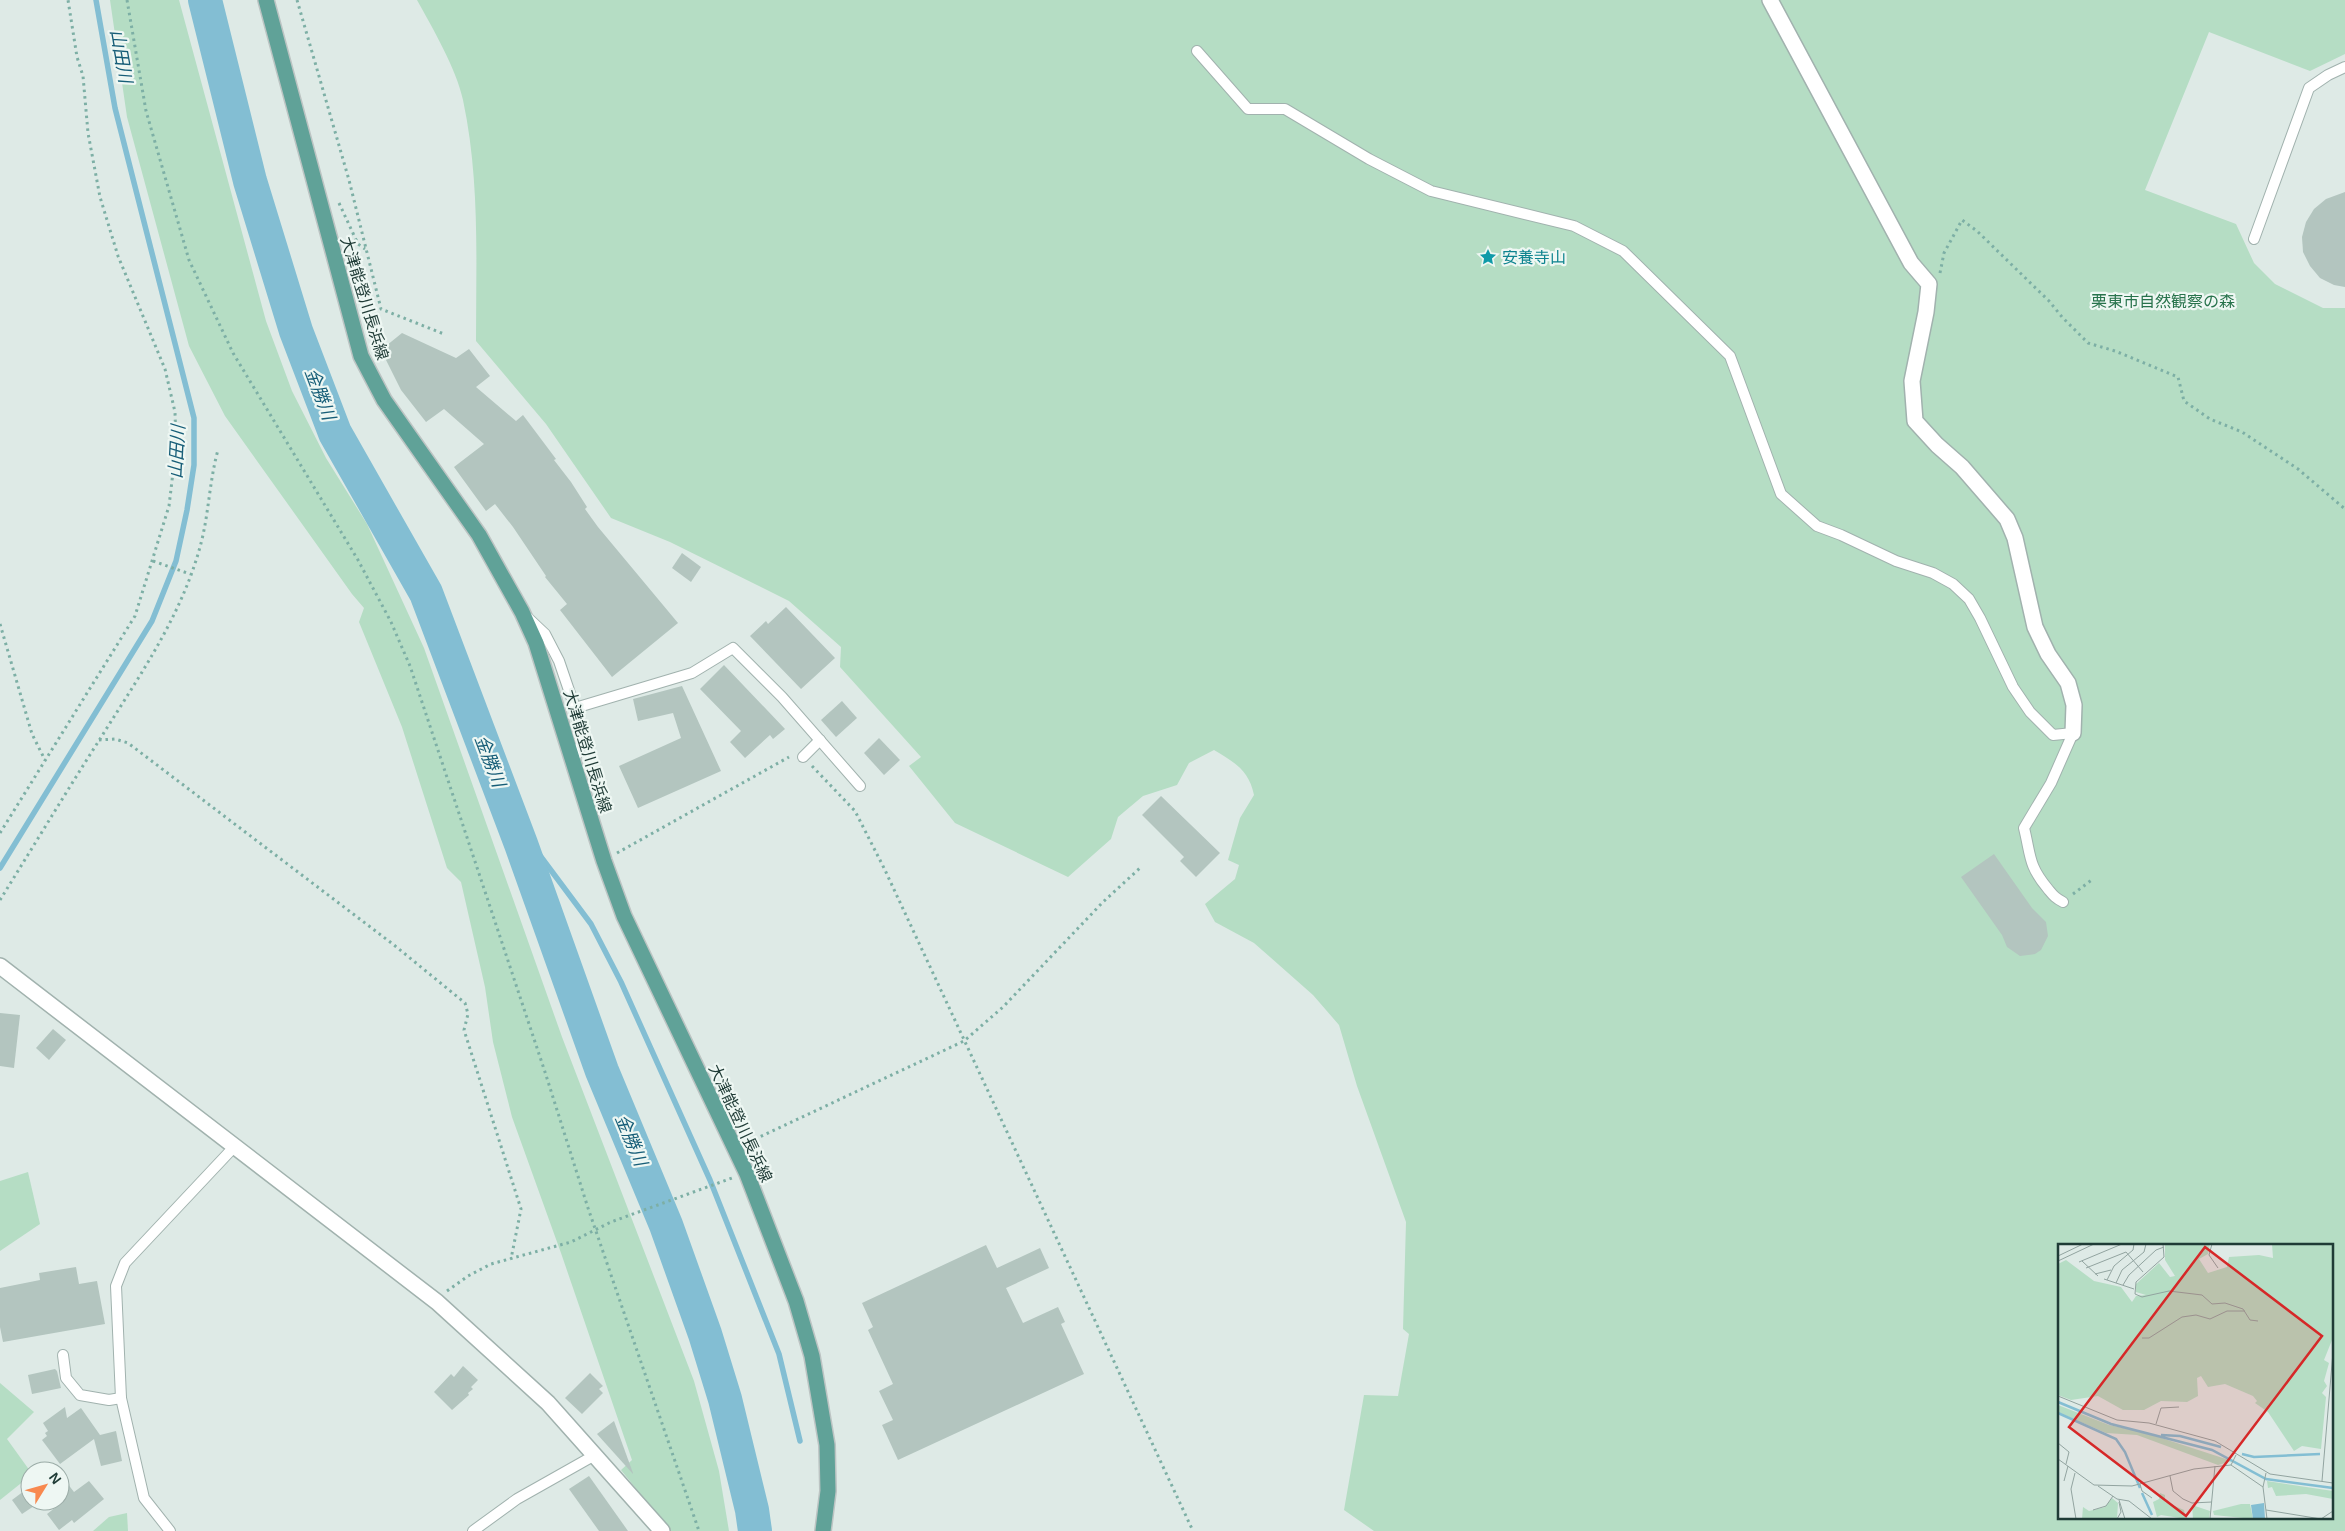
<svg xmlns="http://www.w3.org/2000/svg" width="2345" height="1531" viewBox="0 0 2345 1531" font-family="Arial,'Noto Sans JP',sans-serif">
	<rect width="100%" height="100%" fill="#deeae6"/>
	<!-- green -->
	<g fill="#b5ddc4" fill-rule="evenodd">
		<path d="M110 0H179L266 321 292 391 326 458 367 524 424 648 562 1037 694 1381 719 1471 729 1531H670L621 1470 632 1460 561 1253 512 1117 493 1042 485 987 461 882 447 868 402 727 359 622 364 608 352 594 225 416 189 346 127 117Z"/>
		<path d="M417 0H2345V54L2310 71 2209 32 2145 190 2236 224 2254 263 2275 284 2323 308H2345V1531H1374L1344 1510 1364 1395 1398 1396 1409 1334 1403 1329 1406 1222 1357 1086 1339 1025 1313 995 1254 943 1215 922 1205 904 1235 879 1239 865 1228 860 1240 818 1254 795C1249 770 1234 762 1214 750L1189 763 1177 785 1143 796 1118 817 1111 839 1068 877 955 823 909 766 921 757 840 667 841 647 789 601 670 542 611 518 546 424 476 341C476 260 480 180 463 100 456 68 433 29 417 0ZM2059 1245H2331V1517H2059Z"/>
		<path d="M28 1172 40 1224 0 1251V1181Z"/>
		<path d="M0 1383 34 1412 7 1439 30 1471V1476L0 1500Z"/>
		<path d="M127 1513 128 1531H93L109 1517Z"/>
	</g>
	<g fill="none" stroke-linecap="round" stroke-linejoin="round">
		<!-- stream -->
		<g stroke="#83bed3" stroke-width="5.5">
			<path d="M512 818 591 924 621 982 710 1180 779 1354 800 1441"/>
			<path d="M0 868 152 621 176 561 187 510 194 465V418L115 108 96 0"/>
		</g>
		<!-- river -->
		<path stroke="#83bed3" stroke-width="34" d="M205 0 250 181 296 331 335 433 426 593 521 844 602 1071 666 1225 705 1334 725 1399 752 1510 755 1531"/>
	</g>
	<!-- building -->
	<g fill="#b3c5bf">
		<path d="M2345 192V287L2334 285 2320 278 2310 266 2303 252 2302 237 2306 222 2314 209 2326 199Z"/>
		<path d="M402 333 456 358 469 349 490 376 476 387 516 421 523 415 556 459 554 460 571 482 587 507 585 509 598 527 678 623 612 677 560 610 567 604 545 577 546 576 513 527 495 504 486 511 454 467 484 444 444 409 426 422 401 390 381 350Z"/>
		<path d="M682 553 701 567 691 582 672 568Z"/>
		<path d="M786 607 835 658 801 689 750 636 766 621 768 624Z"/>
		<path d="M724 665 785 729 773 739 770 735 745 758 730 742 741 731 700 689Z"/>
		<path d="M682 686 721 771 638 808 619 766 681 738 673 713 638 721 633 699Z"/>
		<path d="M842 701 857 718 836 737 821 720Z"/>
		<path d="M879 738 900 760 884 775 864 753Z"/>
		<path d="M1161 796 1220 853 1196 877 1180 861 1184 857 1142 815Z"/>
		<path d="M1994 854 2032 908 2046 922 2048 936 2041 950 2035 954 2020 956 2007 947 2002 935 1961 877Z"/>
		<path d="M0 1013 20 1015 14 1068 0 1066Z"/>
		<path d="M53 1029 66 1040 49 1060 36 1048Z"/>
		<path d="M986 1245 997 1268 1040 1248 1049 1268 1006 1288 1023 1323 1058 1307 1065 1322 1061 1324 1084 1374 898 1460 882 1425 893 1420 879 1391 893 1384 868 1330 873 1327 862 1303Z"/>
		<path d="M76 1267 79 1284 97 1281 105 1324 3 1342 0 1327V1288L40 1280 39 1273Z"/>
		<path d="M463 1366 478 1380 471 1387 473 1389 468 1393 469 1395 452 1410 434 1392 451 1374 454 1377Z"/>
		<path d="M55 1369 57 1371 61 1388 32 1394 28 1375Z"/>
		<path d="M590 1373 603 1386 599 1389 603 1393 582 1414 565 1398Z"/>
		<path d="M65 1407 67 1418 81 1408 100 1435 116 1431 122 1461 101 1466 94 1439 60 1464 42 1440 47 1436 45 1433 48 1431 43 1423Z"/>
		<path d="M614 1421 633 1473V1474L597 1434Z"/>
		<path d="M60 1474 74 1492 89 1481 104 1499 74 1523 72 1520 59 1530 47 1514 60 1504Z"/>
		<path d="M589 1476 628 1531H599L569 1489Z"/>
		<path d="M24 1491 34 1506 22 1514 12 1500Z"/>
	</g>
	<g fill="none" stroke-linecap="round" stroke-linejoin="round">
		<!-- service casing -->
		<g stroke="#a1b2ae" stroke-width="12">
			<g id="service">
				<path d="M1197 51 1248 109H1285L1369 159 1431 191 1574 226 1623 251 1730 356 1781 494 1817 526 1841 535 1896 561 1933 573 1953 584 1969 599 1980 618 2013 687 2030 712 2053 735 2073 733"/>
				<path d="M2254 239 2309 88 2328 75 2345 67"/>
				<path d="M527 617 545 634 559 661 575 708 582 742 573 762"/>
				<path d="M575 708 692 673 733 648 782 697 860 786"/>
				<path d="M803 757 820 740"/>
				<path d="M2063 902C2055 898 2053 895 2048 889 2028 865 2031 856 2024 828L2051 783 2073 733"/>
				<path d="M63 1355 66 1378 80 1395 109 1400 121 1398"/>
				<path d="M170 1531 144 1498 121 1398 116 1286 125 1263 234 1147"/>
				<path d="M473 1531 517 1499 595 1455"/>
			</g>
		</g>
		<!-- minor casing -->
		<g stroke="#a1b2ae" stroke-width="18">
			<g id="minor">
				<path d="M1770 0 1911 263 1929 284 1926 312 1912 381 1915 421 1937 445 1962 467 2007 519 2015 538 2035 627 2048 654 2068 683 2074 705 2073 733"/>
				<path d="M0 966 437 1302 548 1403 662 1531"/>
			</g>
		</g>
		<!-- primary casing -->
		<g stroke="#bcc4c3" stroke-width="18">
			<path id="primary" d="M266 0 361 356 384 400 479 535 522 612 536 643 604 861 624 916 747 1174 796 1301 812 1356 827 1445 828 1491 823 1531"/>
		</g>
		<!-- path -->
		<g stroke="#7dafa5" stroke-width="3" stroke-dasharray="2.5 4" stroke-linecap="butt">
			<path d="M127 0 146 111 189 260 233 353 358 560 391 622 410 666 545 1072 588 1208 699 1531"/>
			<path d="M297 0 349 180 381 309 444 334"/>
			<path d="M339 203 358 244 365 249"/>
			<path d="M1940 273 1944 253 1962 220 1977 231 2049 301 2062 317 2088 343 2115 351 2178 377 2184 401 2210 419 2242 432 2298 469 2345 509"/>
			<path d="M153 561 190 574"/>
			<path d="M0 624 32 734 45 760"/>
			<path d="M99 740 115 739 128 743 394 945 465 1003 468 1014 464 1030 521 1209 511 1259"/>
			<path d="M812 766 855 811 884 868 1193 1531"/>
			<path d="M0 833 135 616 169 506 176 447 175 412 165 369 118 256 100 197 88 133 83 76 77 57 68 0"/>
			<path d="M617 853 789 757"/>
			<path d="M2073 894 2093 879"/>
			<path d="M0 900C33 847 66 792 100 739 138 678 181 617 200 547 209 515 209 482 218 450"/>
			<path d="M749 1142 964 1041 1003 1007 1103 902 1140 868"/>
			<path d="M447 1291 468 1276 491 1264 571 1242 611 1222 732 1178"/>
		</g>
		<!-- service -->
		<use href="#service" stroke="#fff" stroke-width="10"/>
		<!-- minor -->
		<use href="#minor" stroke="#fff" stroke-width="15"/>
		<!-- primary -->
		<use href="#primary" stroke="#60a298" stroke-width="15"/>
	</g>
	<!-- icons -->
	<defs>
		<g id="sight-bare" transform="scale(1.35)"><path d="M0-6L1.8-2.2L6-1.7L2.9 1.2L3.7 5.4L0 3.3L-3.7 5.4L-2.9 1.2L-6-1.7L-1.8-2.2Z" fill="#0f9aa8" stroke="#eef7f3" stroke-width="2.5" paint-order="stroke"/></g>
	</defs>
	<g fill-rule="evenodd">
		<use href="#sight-bare" x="1488" y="257"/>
	</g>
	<g text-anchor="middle" stroke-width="4.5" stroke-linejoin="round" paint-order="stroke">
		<!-- culture labels -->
		<g font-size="16" fill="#0d838f" stroke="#eef7f3" text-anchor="start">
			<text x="1502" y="263">安養寺山</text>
		</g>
		<!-- street labels -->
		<g font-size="16" fill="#1f3b36" stroke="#eef7f3">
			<text transform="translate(365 298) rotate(73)" y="6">大津能登川長浜線</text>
			<text transform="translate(588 751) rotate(73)" y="6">大津能登川長浜線</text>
			<text transform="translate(741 1123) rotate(65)" y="6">大津能登川長浜線</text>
		</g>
		<!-- park labels -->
		<g font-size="16" fill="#28734c" stroke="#eef7f3">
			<text x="2163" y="307">栗東市自然観察の森</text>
		</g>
		<!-- water labels -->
		<g font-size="18" font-style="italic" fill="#175e78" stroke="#eef7f3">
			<text transform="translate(121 56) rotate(80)" y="6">山田川</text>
			<text transform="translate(320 394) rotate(69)" y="6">金勝川</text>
			<text transform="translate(177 452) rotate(-87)" y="6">山田川</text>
			<text transform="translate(490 761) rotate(69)" y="6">金勝川</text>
			<text transform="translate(631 1140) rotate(67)" y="6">金勝川</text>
		</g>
	</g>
	<!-- overview -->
	<g transform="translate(2058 1244)">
		<rect width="275" height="275" fill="#deeae6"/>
		<path d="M107 0H152L150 10 141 15 150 29 169 23 171 13 201 11 215 14 214 0H275L274 96 266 116 271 119 266 137 269 142 264 149 268 153 263 205 244 202 236 207 210 168 197 159 199 157 195 152 167 140 150 143 143 132 139 134 140 152 129 158 103 157 86 166H65L40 152 13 156 0 151V20L8 16 36 37 63 43 74 58 78 52 88 51 78 48V40L101 19 112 33 117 32 107 16ZM0 161 51 181 85 188 174 217 160 221 79 191 48 189 0 168ZM209 237 275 247V255L248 250 218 252 214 243 210 244ZM102 249 107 251V258L126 266 128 275 103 271 99 273 95 258 101 255ZM54 254 60 259 59 275H24L25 263 31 267 47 263ZM183 260H192L195 275 156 271 155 267ZM134 261 152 267 151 275H135Z" fill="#b5ddc4"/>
		<path d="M206 259 207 275H195L193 261Z" fill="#83bed3"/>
		<path fill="none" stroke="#83bed3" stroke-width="2.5" d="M0 158 53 180 154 206 208 235 275 244M0 169 58 195 67 208 82 244M103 191 122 192 163 203M184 210 196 213 262 210M84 249 94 271"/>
		<path fill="none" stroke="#92a4a0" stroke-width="1" d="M105 0 106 13 78 38 77 50 84 53 111 47 144 51 154 60 167 59 185 65 192 76 200 77M154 0 151 11 160 24M0 12 25 0M0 17 36 0M24 17 40 32M21 18 64 0M28 24 68 8 85 28M37 30 53 26M46 35 76 45M49 36 56 22 75 6 76 0M58 39 64 26 86 8 88 0M65 41 71 31 98 6 106 3M84 94H91L124 73 138 71 152 75 169 67H187M0 152 59 176 91 179 157 197 212 230 275 239M98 180 103 164 121 163M0 199 11 208 8 220M0 215 36 241 74 242 136 225 173 221 178 211M173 221 205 243M17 229 13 245 18 275M208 229 205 243 209 275M112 232 115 247 125 255 134 259 154 258M6 237 10 222M264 237 275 108M82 240 84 247 94 254M40 242 59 255 71 257 94 275M61 256 67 275M35 266 48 262 55 252M208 266 263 275 275 267M59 275 63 268 61 258M152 275 157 222"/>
		<path fill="#d62828" fill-opacity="0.15" stroke="#d62828" stroke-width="2.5" d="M147 3 264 92 128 272 11 183Z"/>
		<rect width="275" height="275" fill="none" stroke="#1f3b36" stroke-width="2.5"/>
	</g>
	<!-- north arrow -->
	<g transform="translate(45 1486) rotate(53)"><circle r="24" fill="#eef7f3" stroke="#9baca7"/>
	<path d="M0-4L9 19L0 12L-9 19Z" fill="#f8894f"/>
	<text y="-8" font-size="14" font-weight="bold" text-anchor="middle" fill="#1f3b36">N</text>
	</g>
</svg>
